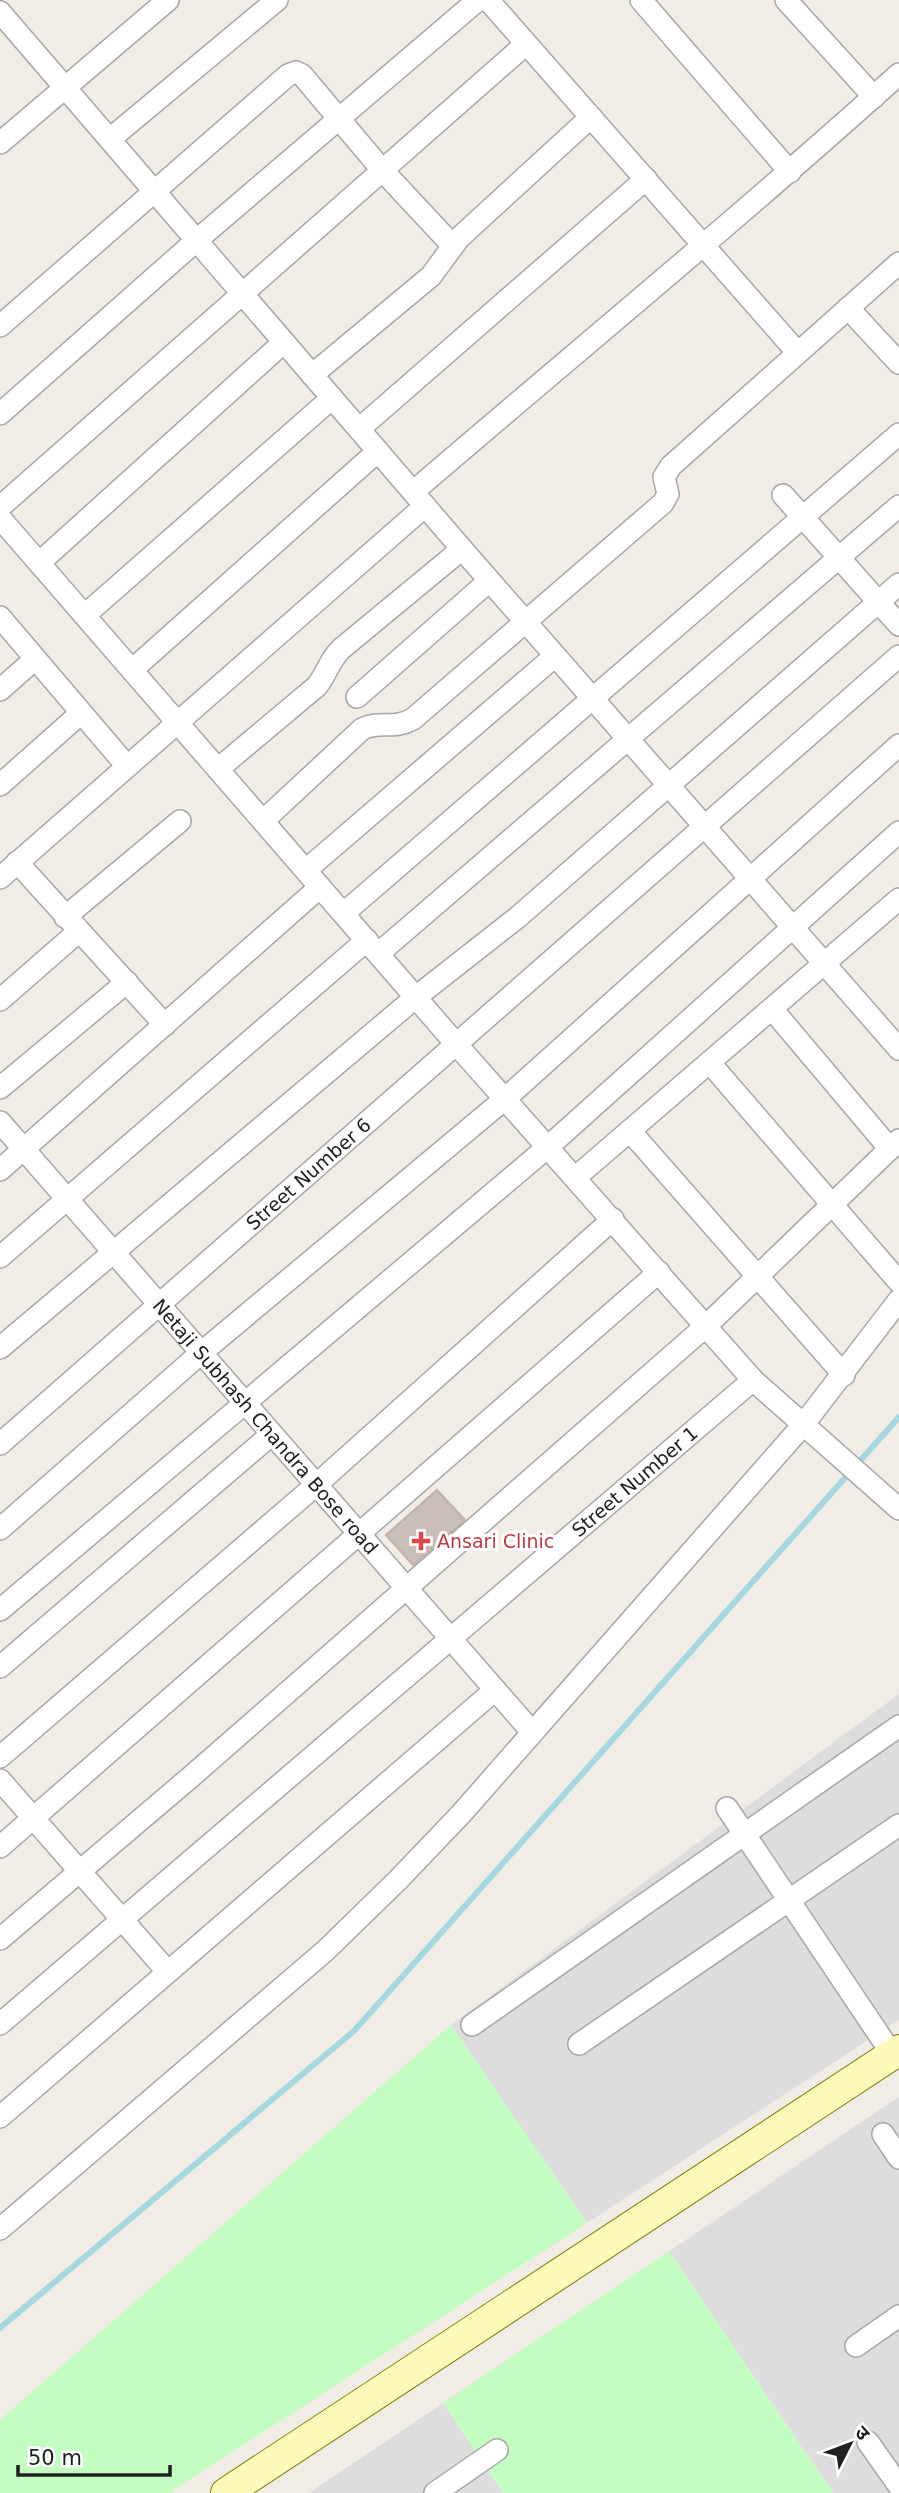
<svg xmlns="http://www.w3.org/2000/svg" width="899" height="2493" viewBox="0 0 899 2493" font-family="'DejaVu Sans','Noto Sans Devanagari',sans-serif">
	<rect width="100%" height="100%" fill="#f1ece6"/>
	<!-- residential -->
	<g fill="#dedddd">
		<path d="M899 1694V2020L587 2223 451 2025Z"/>
		<path d="M899 2097V2493H833L669 2251Z"/>
		<path d="M443 2403 503 2493H309Z"/>
	</g>
	<!-- park -->
	<g fill="#c3fdc1">
		<path d="M451 2025 587 2223 169 2493H0V2420Z"/>
		<path d="M669 2251 833 2493H503L443 2403Z"/>
	</g>
	<g fill="none" stroke-linecap="round" stroke-linejoin="round">
		<!-- stream -->
		<path stroke="#a4d9e1" stroke-width="6" d="M0 2328 354 2031 899 1417"/>
	</g>
	<!-- building -->
	<path fill="#c9beb8" stroke="#c4b1a7" stroke-width="2" d="M437 1490 465 1520 413 1565 386 1535Z"/>
	<g fill="none" stroke-linecap="round" stroke-linejoin="round">
		<!-- street casing -->
		<g stroke="#a7a7a7" stroke-width="24">
			<g id="street">
				<path d="M488 0 797 352"/>
				<path d="M641 0 790 172"/>
				<path d="M786 0 874 97"/>
				<path d="M0 12 462 549 899 1049"/>
				<path d="M110 139 277 0"/>
				<path d="M0 143 168 0"/>
				<path d="M848 308 899 363"/>
				<path d="M0 326 288 75 296 72 302 75 383 171 453 246"/>
				<path d="M312 375 431 276 459 238 591 117"/>
				<path d="M0 414 197 240 478 0"/>
				<path d="M359 429 646 179"/>
				<path d="M413 492C575 353 740 217 899 74"/>
				<path d="M783 495 899 625"/>
				<path d="M0 507 526 44"/>
				<path d="M0 518 457 1045 753 1380 899 1509"/>
				<path d="M39 563 284 342"/>
				<path d="M85 615 332 398"/>
				<path d="M0 617 126 765"/>
				<path d="M132 670 378 451"/>
				<path d="M0 690 35 659"/>
				<path d="M357 697 489 581"/>
				<path d="M218 769 317 686C327 673 329 661 341 649L462 549"/>
				<path d="M0 785 81 713"/>
				<path d="M263 821 362 729C381 720 393 730 413 719L663 503 668 494 664 477 671 466 899 263"/>
				<path d="M17 862 165 1025"/>
				<path d="M306 870 555 656"/>
				<path d="M0 878 425 506"/>
				<path d="M344 913 899 434"/>
				<path d="M65 917 180 821"/>
				<path d="M379 953 899 506"/>
				<path d="M0 1000 79 931"/>
				<path d="M772 1009 890 1149"/>
				<path d="M710 1063 899 1282"/>
				<path d="M0 1088 127 982"/>
				<path id="s1" d="M0 1122 532 1732"/>
				<path d="M630 1131 844 1375"/>
				<path d="M0 1170 320 887"/>
				<path d="M576 1177 899 899"/>
				<path d="M0 1257 367 940"/>
				<path d="M0 1348 416 997 518 917 899 584"/>
				<path id="s2" d="M0 1444 899 656"/>
				<path d="M0 1529 201 1353 506 1098 899 745"/>
				<path d="M0 1610 549 1146 899 832"/>
				<path d="M0 1667 272 1434"/>
				<path d="M0 1757 316 1485 613 1219"/>
				<path d="M0 1780 167 1971"/>
				<path d="M727 1808 892 2054"/>
				<path d="M0 1847 659 1272"/>
				<path d="M0 1939 193 1775 706 1326 899 1140"/>
				<path id="s3" d="M0 2024 753 1380"/>
				<path d="M472 2025 899 1726"/>
				<path d="M579 2044 899 1825"/>
				<path d="M0 2117 495 1690"/>
				<path d="M883 2134 899 2158"/>
				<path d="M0 2229 325 1951 398 1880 461 1814 803 1425 899 1300"/>
				<path d="M856 2346 899 2316"/>
				<path d="M868 2442 899 2486"/>
				<path d="M435 2493 497 2450"/>
			</g>
		</g>
		<!-- secondary casing -->
		<g stroke="#7d7e00" stroke-width="32">
			<path id="secondary" d="M226 2493 899 2050"/>
		</g>
		<!-- street -->
		<use href="#street" stroke="#fff" stroke-width="21"/>
		<!-- secondary -->
		<use href="#secondary" stroke="#fdf9b8" stroke-width="30"/>
	</g>
	<!-- markers -->
	<path fill="#e0444e" stroke="#fff" stroke-width="2.5" d="M417.5 1530.5h7v7h7v7h-7v7h-7v-7h-7v-7h7z"/>
	<g text-anchor="middle" stroke-width="6" stroke-linejoin="round" paint-order="stroke">
		<!-- street labels -->
		<g font-size="19" fill="#202020" stroke="#fff">
			<text dy="7" stroke="none"><textPath href="#s2" startOffset="410">Street Number 6</textPath></text>
			<text dy="7" stroke="none"><textPath href="#s1" startOffset="404">Netaji Subhash Chandra Bose road</textPath></text>
			<text dy="7" stroke="none"><textPath href="#s3" startOffset="835">Street Number 1</textPath></text>
		</g>
		<!-- health labels -->
		<g font-size="19" fill="#be3a42" stroke="#fff" text-anchor="start">
			<text x="437" y="1548">Ansari Clinic</text>
		</g>
	</g>
	<!-- north arrow -->
	<g transform="translate(850 2444) rotate(48)" stroke="#ffffff" stroke-width="5" paint-order="stroke">
	<path d="M0-5L12 26L0 18L-12 26Z" fill="#202020"/>
	<text y="-10" font-size="19" font-weight="bold" text-anchor="middle" fill="#202020">उ</text>
	</g>
	<!-- scale -->
	<path d="M18 2465v10h152v-10" fill="none" stroke="#202020" stroke-width="3.5"/>
	<text x="28" y="2465" font-size="21" fill="#202020" stroke="#ffffff" stroke-width="5" paint-order="stroke">50 m</text>
</svg>
